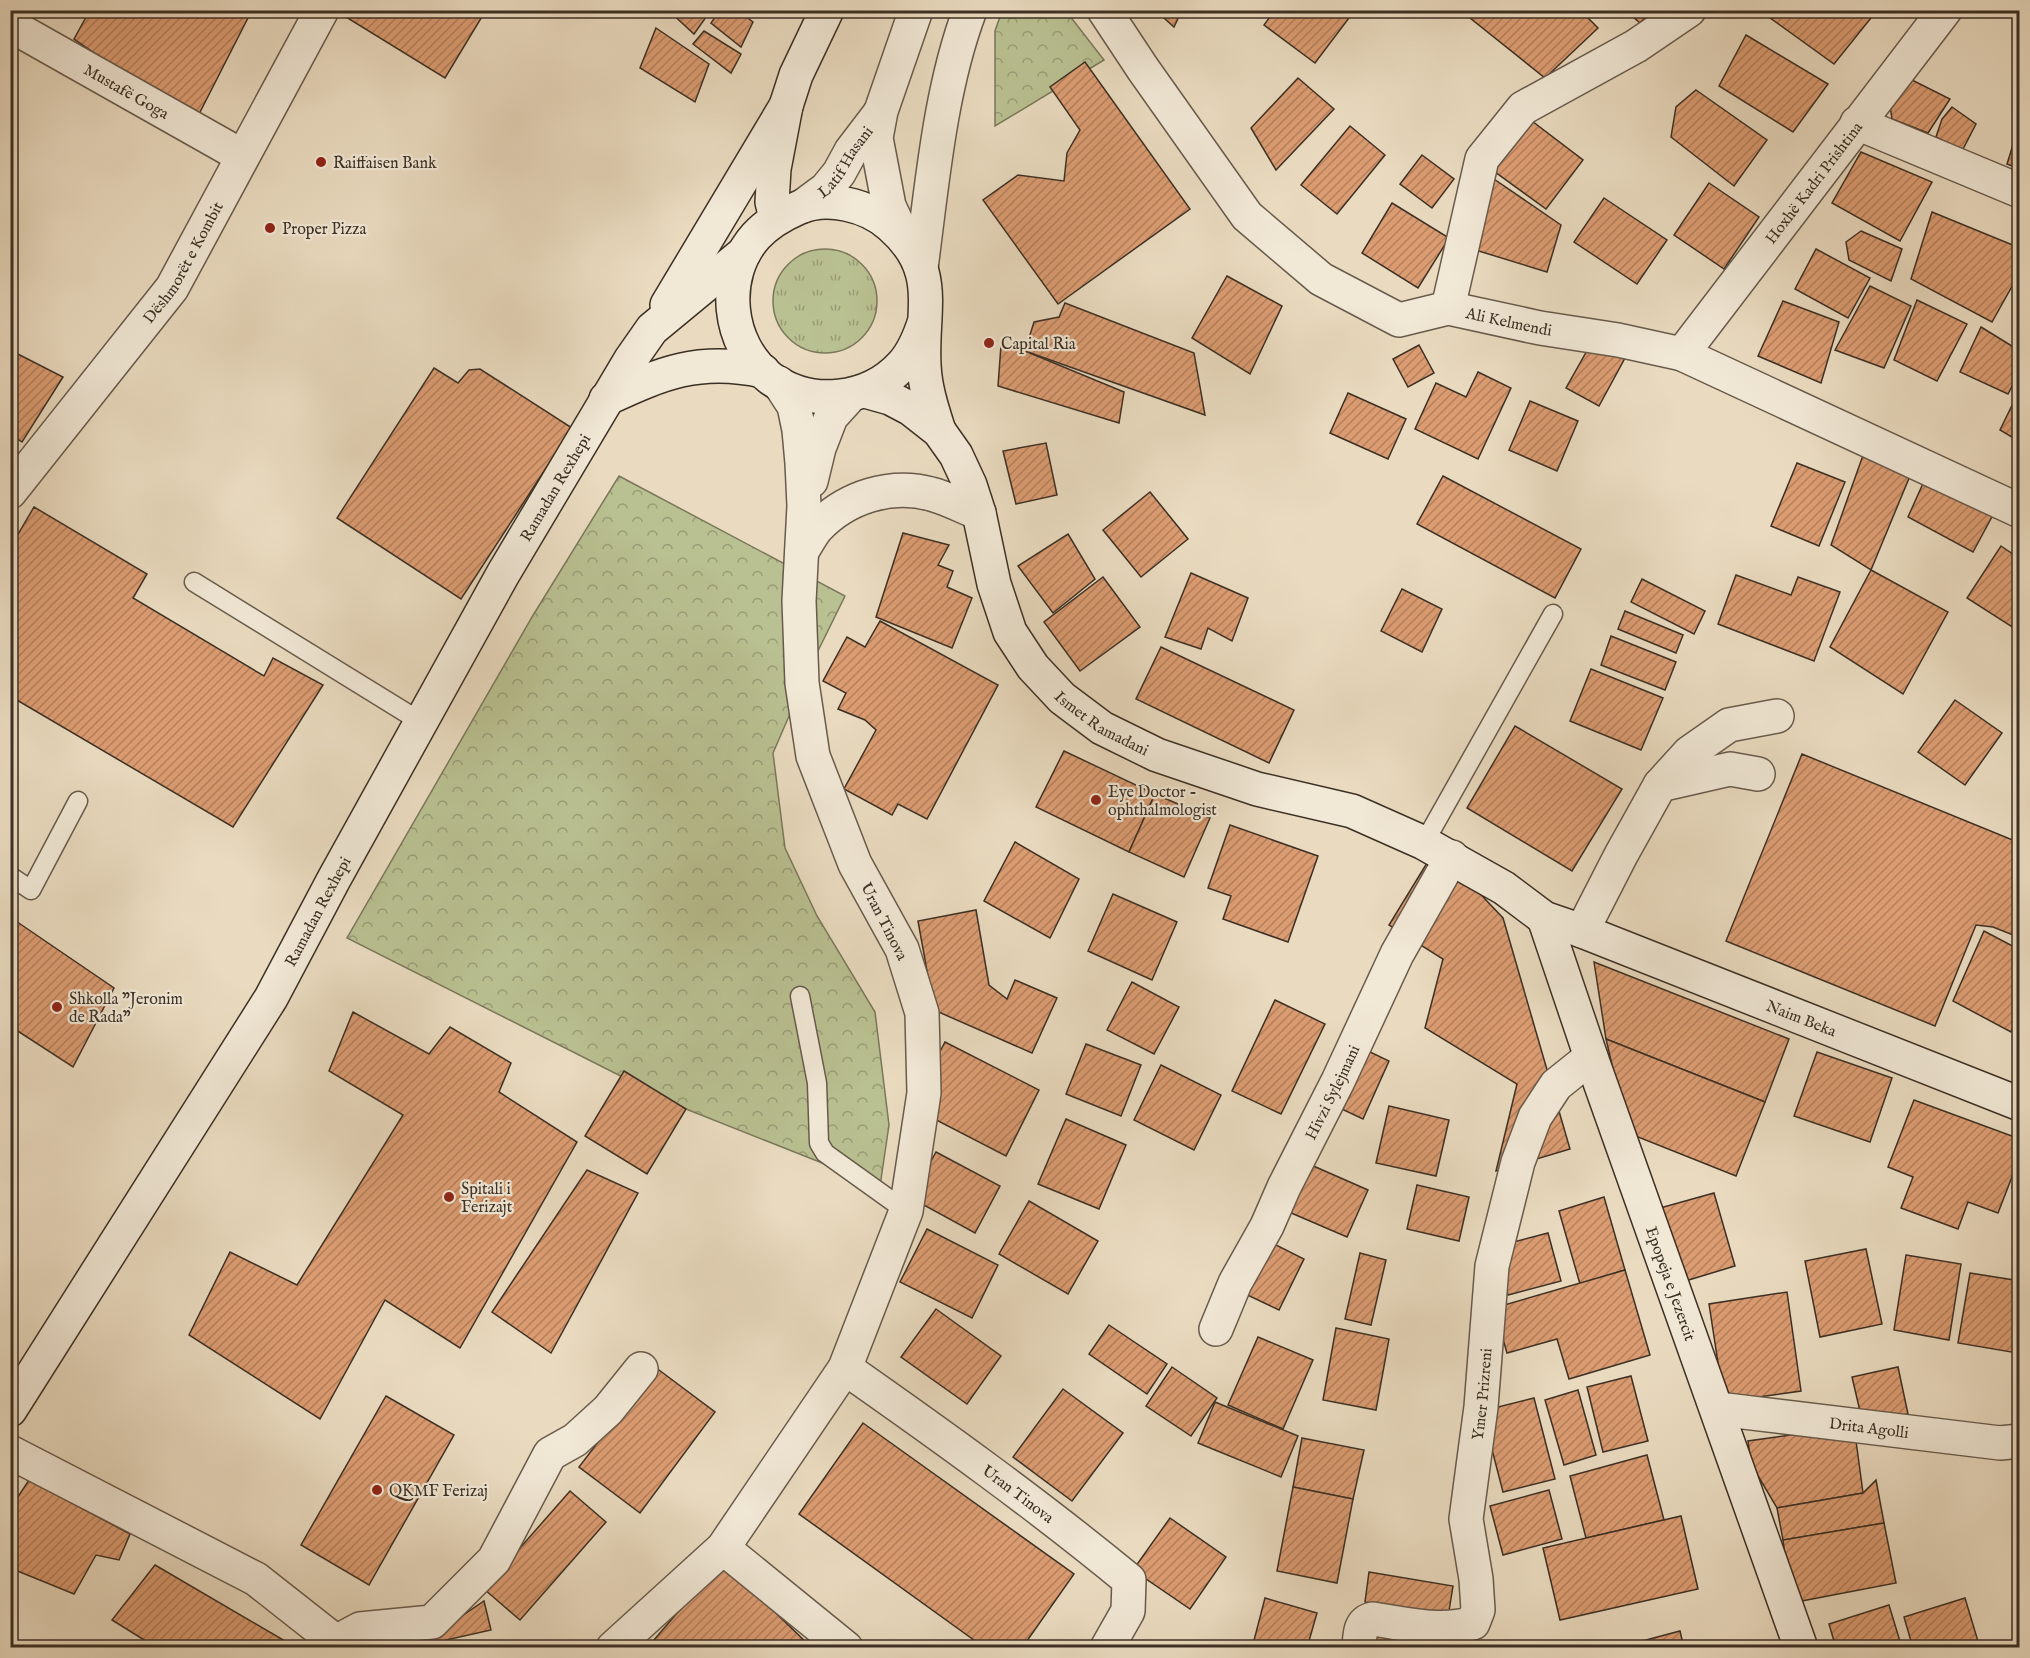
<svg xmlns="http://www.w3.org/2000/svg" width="2030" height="1658" viewBox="0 0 2030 1658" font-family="'IM FELL English',serif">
	<defs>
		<pattern id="grass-tufts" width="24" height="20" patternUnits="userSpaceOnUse" patternTransform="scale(1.5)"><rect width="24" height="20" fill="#b9c091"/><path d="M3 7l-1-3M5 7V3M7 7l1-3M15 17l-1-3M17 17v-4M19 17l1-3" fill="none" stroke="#989c76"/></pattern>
		<pattern id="park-crowns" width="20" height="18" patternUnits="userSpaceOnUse" patternTransform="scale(1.5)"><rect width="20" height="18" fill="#b9c091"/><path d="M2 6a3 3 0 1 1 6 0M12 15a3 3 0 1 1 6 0" fill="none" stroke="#989c76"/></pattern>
		<pattern id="building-hatch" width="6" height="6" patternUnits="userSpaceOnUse" patternTransform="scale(1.5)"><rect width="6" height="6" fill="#dc9c72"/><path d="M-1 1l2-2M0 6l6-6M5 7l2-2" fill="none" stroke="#b4805d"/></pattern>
	</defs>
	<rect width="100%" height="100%" fill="#eadbc0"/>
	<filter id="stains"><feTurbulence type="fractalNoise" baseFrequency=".00333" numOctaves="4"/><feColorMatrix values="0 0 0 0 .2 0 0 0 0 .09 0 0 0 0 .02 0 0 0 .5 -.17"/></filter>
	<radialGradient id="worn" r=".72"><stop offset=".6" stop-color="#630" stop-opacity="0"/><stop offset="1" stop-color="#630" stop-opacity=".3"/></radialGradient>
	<!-- grass -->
	<circle fill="url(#grass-tufts)" stroke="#7a785b" stroke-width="1.5" cx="825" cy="301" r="52"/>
	<!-- park -->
	<g fill="url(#park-crowns)" stroke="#7a785b" stroke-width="1.5">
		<path d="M1002 11H1066L1104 60 995 126V31Z"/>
		<path d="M619 476 845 596 812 663 773 753 785 848 817 916 875 1012 889 1125 880 1186 686 1109 347 938 532 617Z"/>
	</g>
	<!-- building -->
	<g fill="url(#building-hatch)" stroke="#3c3025" stroke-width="1.5">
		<path d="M90 10H252L195 122 74 39Z"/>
		<path d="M343 10H486L445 78 341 14Z"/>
		<path d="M668 10H711L694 34Z"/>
		<path d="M720 10H737L753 22 741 47 711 23Z"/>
		<path d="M1155 10H1182L1174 27Z"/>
		<path d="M1275 10H1355L1315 63 1264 25Z"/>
		<path d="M1460 10H1580L1598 28 1545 78Z"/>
		<path d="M1625 10H1652L1640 23Z"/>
		<path d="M1769 10H1859L1871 18 1834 64 1766 15Z"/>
		<path d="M656 28 709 64 695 102 640 68Z"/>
		<path d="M704 31 741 54 731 73 693 44Z"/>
		<path d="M1746 35 1828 84 1793 132 1719 86Z"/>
		<path d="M1085 62 1190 209 1058 304 983 200 1018 175 1064 181 1067 153 1080 130 1050 87Z"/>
		<path d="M1902 75 1950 99 1928 133 1892 119 1888 92Z"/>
		<path d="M1298 78 1334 109 1276 170 1251 128Z"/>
		<path d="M1696 90 1767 140 1734 186 1671 137 1676 107Z"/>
		<path d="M1952 107 1976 124 1962 151 1936 137 1942 119Z"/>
		<path d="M1528 118 1583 160 1546 209 1491 169Z"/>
		<path d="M1350 126 1385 155 1337 214 1301 185Z"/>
		<path d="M2016 135 2020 136V169L2007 164Z"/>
		<path d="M1861 152 1932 182 1900 241 1832 203Z"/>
		<path d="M1422 155 1454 179 1432 208 1400 184Z"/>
		<path d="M1491 177 1561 225 1547 272 1469 248Z"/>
		<path d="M1709 183 1759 217 1724 269 1674 235Z"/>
		<path d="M1604 198 1667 240 1637 284 1574 242Z"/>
		<path d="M1392 203 1449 238 1418 288 1362 253Z"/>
		<path d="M1932 212 2020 248V272L1992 322 1911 279Z"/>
		<path d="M1861 231 1902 249 1891 281 1849 260 1846 242Z"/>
		<path d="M1816 249 1870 278 1848 318 1795 289Z"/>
		<path d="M1227 276 1282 306 1250 374 1192 338Z"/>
		<path d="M1870 286 1911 306 1884 368 1835 350Z"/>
		<path d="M1917 300 1967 324 1937 381 1894 360Z"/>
		<path d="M1783 301 1839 322 1821 383 1758 356Z"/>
		<path d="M1065 303 1194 353 1205 415 1025 351 1034 322 1059 317Z"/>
		<path d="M1981 327 2020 351V371L2008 394 1960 372Z"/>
		<path d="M1593 340 1625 358 1599 406 1566 388Z"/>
		<path d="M1001 345 1025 351 1124 392 1119 423 998 386Z"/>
		<path d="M1419 345 1434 373 1408 387 1393 359Z"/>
		<path d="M10 350 63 377 22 442 10 434Z"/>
		<path d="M434 368 458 383 469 370 480 369 572 428 461 599 337 518Z"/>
		<path d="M1478 372 1511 388 1478 459 1415 429 1436 383 1466 397Z"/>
		<path d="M2020 389V442L2000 430Z"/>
		<path d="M1348 393 1406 419 1388 459 1330 433Z"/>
		<path d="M1530 401 1578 421 1557 471 1509 450Z"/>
		<path d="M1046 443 1057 495 1016 504 1003 451Z"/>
		<path d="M1866 447 1912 471 1871 570 1831 545Z"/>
		<path d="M1797 463 1845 482 1819 546 1771 526Z"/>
		<path d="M1443 476 1581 549 1555 598 1417 524Z"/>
		<path d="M1925 479 1995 511 1973 552 1908 517Z"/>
		<path d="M1150 492 1188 539 1141 577 1103 530Z"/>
		<path d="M34 507 147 574 133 598 264 676 273 658 323 685 233 827 10 696V548Z"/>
		<path d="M903 533 949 545 938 565 953 571 947 587 972 598 952 648 876 617Z"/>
		<path d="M1068 534 1095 579 1053 613 1018 566Z"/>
		<path d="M2001 546 2020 559V632L1967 598Z"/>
		<path d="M1871 570 1948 612 1903 694 1830 647Z"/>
		<path d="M1191 573 1248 598 1232 641 1208 628 1201 649 1165 637Z"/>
		<path d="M1736 575 1791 595 1798 577 1840 592 1814 661 1718 624Z"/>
		<path d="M1103 577 1140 627 1080 671 1044 622Z"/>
		<path d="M1642 579 1705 611 1694 634 1631 602Z"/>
		<path d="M1402 589 1442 609 1422 652 1381 631Z"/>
		<path d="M1625 611 1683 635 1676 653 1618 629Z"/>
		<path d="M880 621 998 685 927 819 898 804 892 815 844 789 876 730 865 720 838 709 846 693 823 681 847 637 865 647Z"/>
		<path d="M1611 636 1676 662 1665 690 1601 665Z"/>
		<path d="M1161 647 1294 710 1269 763 1136 699Z"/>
		<path d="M1591 669 1663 698 1641 750 1570 721Z"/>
		<path d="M1955 700 2002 733 1965 785 1918 752Z"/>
		<path d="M1515 726 1622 789 1572 871 1467 808Z"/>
		<path d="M1064 751 1155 794 1129 852 1036 807Z"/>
		<path d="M1802 754 2020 843 2018 937 1993 927 1976 925 1935 1026 1726 941Z"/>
		<path d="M1155 794 1210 818 1184 877 1129 852Z"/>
		<path d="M1230 825 1318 856 1288 942 1223 919 1231 896 1208 888Z"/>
		<path d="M1015 842 1079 879 1050 938 984 901Z"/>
		<path d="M1430 858 1468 881 1503 918 1570 1149 1496 1171 1517 1084 1425 1028 1443 959 1389 925Z"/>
		<path d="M1113 894 1177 922 1152 980 1088 951Z"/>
		<path d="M976 910 989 985 1007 999 1015 980 1057 998 1032 1053 934 1010 918 921Z"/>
		<path d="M10 917 114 988 73 1067 10 1026Z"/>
		<path d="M1984 931 2020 950V1013L2011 1032 1953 1001Z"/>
		<path d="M1594 962 1789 1039 1765 1102 1606 1039Z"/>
		<path d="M1132 982 1179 1007 1154 1054 1107 1030Z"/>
		<path d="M1275 1000 1325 1024 1281 1114 1232 1091Z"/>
		<path d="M353 1012 429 1054 450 1027 511 1063 499 1092 577 1142 460 1348 385 1300 320 1419 189 1335 230 1252 297 1285 403 1115 329 1071Z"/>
		<path d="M1343 1039 1389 1061 1363 1119 1316 1097Z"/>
		<path d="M1606 1039 1765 1102 1736 1176 1628 1133Z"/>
		<path d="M945 1042 1039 1090 1006 1156 911 1107Z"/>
		<path d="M1086 1044 1141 1065 1121 1116 1066 1094Z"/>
		<path d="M1817 1052 1892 1078 1870 1142 1794 1116Z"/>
		<path d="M1161 1065 1221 1095 1194 1150 1134 1120Z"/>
		<path d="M624 1071 686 1109 647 1174 585 1136Z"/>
		<path d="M1914 1100 2020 1139V1156L1998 1213 1968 1202 1958 1229 1901 1208 1913 1177 1888 1167Z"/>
		<path d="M1389 1106 1449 1120 1436 1176 1376 1163Z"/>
		<path d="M1066 1119 1126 1145 1099 1209 1038 1184Z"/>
		<path d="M936 1152 1000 1186 975 1233 911 1198Z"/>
		<path d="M1302 1161 1368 1190 1347 1237 1282 1209Z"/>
		<path d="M2020 1161V1191L2012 1188Z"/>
		<path d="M587 1170 638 1193 551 1353 492 1312Z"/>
		<path d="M1417 1185 1469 1197 1459 1241 1407 1229Z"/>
		<path d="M1714 1193 1735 1266 1682 1282 1660 1208Z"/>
		<path d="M1604 1197 1625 1270 1580 1284 1559 1211Z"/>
		<path d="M1029 1201 1098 1241 1068 1294 999 1254Z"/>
		<path d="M927 1229 998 1265 972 1318 900 1282Z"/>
		<path d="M1548 1233 1561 1281 1508 1295 1495 1247Z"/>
		<path d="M1270 1242 1304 1259 1279 1310 1243 1293Z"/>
		<path d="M1866 1249 1882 1324 1820 1337 1805 1261Z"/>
		<path d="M1360 1253 1386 1260 1371 1325 1345 1319Z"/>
		<path d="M1906 1255 1961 1264 1949 1340 1894 1330Z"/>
		<path d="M1625 1270 1650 1355 1569 1379 1557 1339 1507 1353 1494 1308Z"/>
		<path d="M1970 1273 2020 1281V1336L2017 1353 1958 1343Z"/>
		<path d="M1787 1292 1801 1391 1724 1402 1709 1304Z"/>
		<path d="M936 1309 1001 1356 967 1404 901 1357Z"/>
		<path d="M1109 1325 1167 1364 1147 1394 1089 1354Z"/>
		<path d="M1336 1328 1389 1339 1376 1410 1323 1400Z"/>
		<path d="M1258 1337 1313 1360 1283 1429 1228 1405Z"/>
		<path d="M655 1367 715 1412 640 1513 579 1467Z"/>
		<path d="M1172 1367 1217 1398 1191 1436 1146 1406Z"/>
		<path d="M1898 1367 1908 1414 1863 1424 1852 1377Z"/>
		<path d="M1631 1376 1648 1441 1603 1452 1587 1387Z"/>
		<path d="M1063 1389 1123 1433 1072 1501 1013 1457Z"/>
		<path d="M1578 1390 1596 1455 1564 1465 1545 1400Z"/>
		<path d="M386 1396 454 1435 369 1585 301 1545Z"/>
		<path d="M1534 1398 1555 1479 1503 1492 1482 1411Z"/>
		<path d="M1215 1402 1298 1436 1281 1477 1198 1443Z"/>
		<path d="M863 1423 1074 1574 1022 1648H985L799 1514Z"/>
		<path d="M1854 1426 1863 1493 1777 1508 1751 1464 1748 1441Z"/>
		<path d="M1302 1438 1364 1450 1353 1499 1293 1487Z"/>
		<path d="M1647 1455 1664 1520 1586 1538 1570 1476Z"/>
		<path d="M29 1480 130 1534 119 1560 96 1555 74 1594 10 1568V1509Z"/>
		<path d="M1876 1480 1884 1523 1783 1540 1777 1508 1863 1493Z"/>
		<path d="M1293 1487 1353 1499 1337 1583 1277 1571Z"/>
		<path d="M1549 1490 1562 1539 1503 1555 1490 1506Z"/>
		<path d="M570 1491 606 1522 520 1620 484 1589Z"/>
		<path d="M1681 1516 1698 1589 1560 1620 1543 1548Z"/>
		<path d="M1170 1518 1226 1557 1190 1609 1133 1570Z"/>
		<path d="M1884 1523 1896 1583 1791 1603 1783 1540Z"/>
		<path d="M722 1561 812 1648H647Z"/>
		<path d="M155 1565 297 1648H157L112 1620Z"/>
		<path d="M1369 1572 1453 1586 1448 1617 1365 1602Z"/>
		<path d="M1265 1598 1317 1613 1307 1648H1252Z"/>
		<path d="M1965 1598 1980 1648H1913L1904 1617Z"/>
		<path d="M484 1601 491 1630 437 1642 439 1648H384L429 1638Z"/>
		<path d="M1889 1605 1902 1648H1836L1829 1624Z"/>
		<path d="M1373 1628 1407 1635 1404 1648H1369Z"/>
		<path d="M1680 1631 1684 1648H1628L1627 1645Z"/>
	</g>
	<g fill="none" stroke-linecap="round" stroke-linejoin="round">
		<!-- lane casing -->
		<g stroke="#685b4c" stroke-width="21">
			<g id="lane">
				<path d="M194 582 421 722"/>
				<path d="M1424 843 1553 614"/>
				<path d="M10 876 31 890 78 801"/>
				<path d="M800 996 817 1083 819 1143 825 1153 906 1211"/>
			</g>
		</g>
		<!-- street casing -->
		<g stroke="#685b4c" stroke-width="36">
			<g id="street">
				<path id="s1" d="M1104 10 1143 69 1247 216 1321 279 1399 320 1448 308 1540 328 1618 340 1682 354 2020 511"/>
				<path id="s2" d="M10 25 242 156"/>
				<path d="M1857 123 2020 191"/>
				<path id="s3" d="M803 206 826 189 839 173 851 151 880 113"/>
				<path d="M903 236 889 206 876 138 881 111 916 10"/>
				<path d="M921 268C932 185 940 89 970 10"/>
				<path d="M1448 308 1482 159 1523 108 1636 46 1689 10"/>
				<path id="s4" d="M1682 354 1945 10"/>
				<path d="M811 481 819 448 831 417 851 395"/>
				<path id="s5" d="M10 492 172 288 322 10"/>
				<path d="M802 551C807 544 811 535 817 528 846 497 891 483 931 494 947 498 963 507 979 513"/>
				<path d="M1660 785 1689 753 1729 725 1777 716"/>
				<path d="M1582 931 1621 855 1660 785 1730 769 1758 774"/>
				<path id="s6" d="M1216 1329 1235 1283 1267 1226 1284 1187 1338 1081 1397 954 1452 857"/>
				<path id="s7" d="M845 1368C942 1436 1038 1505 1129 1580L1128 1611 1107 1648"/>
				<path id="s8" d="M1718 1409 2000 1443 2020 1441"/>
				<path d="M10 1452 256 1579 336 1642"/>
				<path d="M723 1548 846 1648"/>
				<path d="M332 1648 336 1642 360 1629 432 1622 494 1560 550 1454 575 1440 608 1410 641 1369"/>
				<path d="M613 1648 723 1548 845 1368 906 1211 924 1093 922 1013 902 949 855 864 813 756 802 683 799 601 804 506 802 463 799 430 794 406 779 383"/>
				<path id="s9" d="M1359 1648C1360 1635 1359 1622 1373 1619 1407 1624 1440 1633 1473 1623L1478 1610 1476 1579 1466 1519 1481 1407 1492 1266 1518 1162 1535 1117 1556 1085 1591 1057"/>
			</g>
		</g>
		<!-- secondary casing -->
		<g stroke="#3c3025" stroke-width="36">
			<g id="secondary">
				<path d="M776 218 772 202 774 169 786 106 796 75 827 10"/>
				<path d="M667 305 786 106"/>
				<path d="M925 320C920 336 914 352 902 365 869 401 811 408 770 378 727 345 720 276 756 236 768 223 782 215 798 208 827 195 868 205 891 226 941 270 921 308 924 365 925 388 932 409 939 431"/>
				<path id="s10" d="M865 391 890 398 911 409 939 431 956 455 970 485 979 513 994 584 1010 632 1033 667 1062 698 1102 728 1157 755 1257 789 1352 811 1424 843 1504 888 1544 918 1582 931 2020 1104"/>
				<path d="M606 399C662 373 699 357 763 371"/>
				<path id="s11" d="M1544 918 1591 1057 1801 1648"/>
				<path id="s12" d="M10 1410 271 998 334 879 503 574 631 359 652 329 744 253"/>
			</g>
		</g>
		<!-- lane -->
		<use href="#lane" stroke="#f1e8d6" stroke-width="18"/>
		<!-- street -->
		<use href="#street" stroke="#f1e8d6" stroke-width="33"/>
		<!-- secondary -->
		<use href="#secondary" stroke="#f1e8d6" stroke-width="33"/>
	</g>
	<!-- markers -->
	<g fill="#8f2418" stroke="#f1e8d6" stroke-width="2">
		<circle cx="321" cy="162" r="6"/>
		<circle cx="270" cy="228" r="6"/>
		<circle cx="989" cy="343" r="6"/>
		<circle cx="1096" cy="800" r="6"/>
		<circle cx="57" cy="1007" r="6"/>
		<circle cx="449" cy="1197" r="6"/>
		<circle cx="377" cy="1490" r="6"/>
	</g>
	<g text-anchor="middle" stroke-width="4.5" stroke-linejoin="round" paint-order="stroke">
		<!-- street labels -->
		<g font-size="16" fill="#3c3025" stroke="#f1e8d6">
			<text dy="6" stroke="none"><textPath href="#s2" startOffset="134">Mustafë Goga</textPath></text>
			<text dy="6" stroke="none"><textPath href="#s3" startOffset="62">Latif Hasani</textPath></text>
			<text dy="6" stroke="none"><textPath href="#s4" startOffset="216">Hoxhë Kadri Prishtina</textPath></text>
			<text dy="6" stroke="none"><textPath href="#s5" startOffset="288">Dëshmorët e Kombit</textPath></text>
			<text dy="6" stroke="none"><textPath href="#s1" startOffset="549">Ali Kelmendi</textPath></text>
			<text dy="6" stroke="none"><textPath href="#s12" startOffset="1072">Ramadan Rexhepi</textPath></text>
			<text dy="6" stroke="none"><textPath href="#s10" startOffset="432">Ismet Ramadani</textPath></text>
			<text dy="6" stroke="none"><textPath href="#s12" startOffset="586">Ramadan Rexhepi</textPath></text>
			<text transform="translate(885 921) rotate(63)" y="6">Uran Tinova</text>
			<text dy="6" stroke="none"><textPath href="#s10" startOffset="1196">Naim Beka</textPath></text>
			<text dy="6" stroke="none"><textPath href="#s6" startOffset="264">Hivzi Sylejmani</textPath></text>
			<text dy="6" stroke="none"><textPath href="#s11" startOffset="387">Epopeja e Jezercit</textPath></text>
			<text dy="6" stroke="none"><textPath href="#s9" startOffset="368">Ymer Prizreni</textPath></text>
			<text dy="6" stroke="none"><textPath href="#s8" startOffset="152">Drita Agolli</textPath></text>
			<text dy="6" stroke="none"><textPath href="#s7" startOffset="214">Uran Tinova</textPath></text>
		</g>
		<!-- poi labels -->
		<g font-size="16" fill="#3c3025" stroke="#f1e8d6" text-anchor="start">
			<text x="333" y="168">Raiffaisen Bank</text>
			<text x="282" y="234">Proper Pizza</text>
			<text x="1001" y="349">Capital Ria</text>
			<text x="1108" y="797">Eye Doctor -<tspan x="1108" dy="18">ophthalmologist</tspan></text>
			<text x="69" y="1004">Shkolla "Jeronim<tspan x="69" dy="18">de Rada"</tspan></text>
			<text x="461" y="1194">Spitali i<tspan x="461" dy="18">Ferizajt</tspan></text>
			<text x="389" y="1496">QKMF Ferizaj</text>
		</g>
	</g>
	<!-- margin -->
	<rect width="2030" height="1658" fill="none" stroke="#eadbc0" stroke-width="36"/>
	<rect x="12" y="12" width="2006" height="1634" fill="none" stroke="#3c3025" stroke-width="3"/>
	<rect x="18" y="18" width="1994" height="1622" fill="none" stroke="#3c3025" stroke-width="1.5"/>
	<rect width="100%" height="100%" filter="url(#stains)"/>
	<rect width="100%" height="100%" fill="url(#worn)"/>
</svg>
